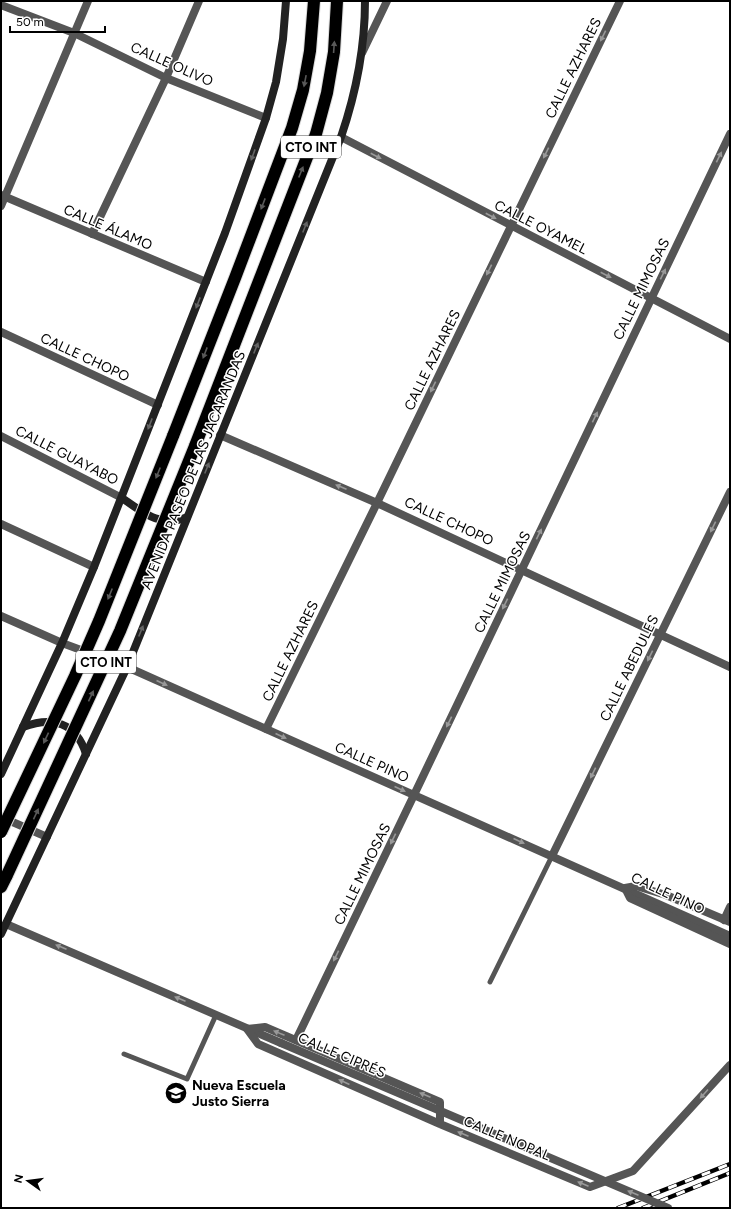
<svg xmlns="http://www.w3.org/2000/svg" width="731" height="1209" viewBox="0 0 731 1209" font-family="Figtree,sans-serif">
	<rect width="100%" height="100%" fill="#fff"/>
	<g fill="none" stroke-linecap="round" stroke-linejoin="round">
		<!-- motorway casing -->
		<g stroke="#dbdbdb" stroke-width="14">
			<g id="motorway">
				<path d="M173 436 235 278 292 128 303 90 310 51 314 1"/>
				<path d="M195 446 316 134 327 93 334 52 337 1"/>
				<path d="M1 887 7 875"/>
			</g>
		</g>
		<!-- service -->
		<g stroke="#555" stroke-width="5">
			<path d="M490 982 552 856"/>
			<path d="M124 1054 187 1079 216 1015"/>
		</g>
		<!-- minor -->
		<g stroke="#555" stroke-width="8">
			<path d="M1 5 74 33 166 78 266 118"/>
			<path d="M362 53 387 1"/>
			<path d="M341 137 730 339"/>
			<path d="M1 195 206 282"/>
			<path d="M1 206 88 1"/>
			<path d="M92 234 166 78 199 1"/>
			<path d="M1 332 158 405"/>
			<path d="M220 435 377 503 730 667"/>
			<path d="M1 436 122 498"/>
			<path d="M1 524 94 567"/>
			<path d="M127 667 730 936"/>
			<path d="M266 729 377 503 620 1"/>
			<path d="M1 817 47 837"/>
			<path d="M552 856 730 492"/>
			<path d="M724 920 730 907"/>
			<path d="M730 922 666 895 636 886 625 888 630 898 730 944"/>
			<path d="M6 924 281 1043"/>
			<path d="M296 1040 414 795 730 134"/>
			<path d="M440 1124V1102L265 1027 247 1029 258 1044 440 1124 590 1187 633 1171 730 1065"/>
		</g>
		<!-- tertiary -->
		<path stroke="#555" stroke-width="8" d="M1 616 62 643 127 667"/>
		<!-- secondary -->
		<g stroke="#222" stroke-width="8">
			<path d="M122 498C142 512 162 529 187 517"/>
			<path d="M23 727C52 716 76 722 86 754"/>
			<path d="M1 774 62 643 94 567 225 233 266 118 276 82 283 39 286 1"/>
			<path d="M1 934 127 667 341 137C356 93 365 48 365 1"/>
		</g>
		<!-- motorway -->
		<use href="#motorway" stroke="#000" stroke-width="12"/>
		<!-- rail casing -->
		<g stroke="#000" stroke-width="4.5">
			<g id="rail">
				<path d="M618 1208 730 1164"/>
				<path d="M643 1208 730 1173"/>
			</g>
		</g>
		<!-- rail -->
		<use href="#rail" stroke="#fff" stroke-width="3" stroke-dasharray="9" stroke-linecap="butt"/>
		<!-- motorway-bridge casing -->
		<g stroke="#dbdbdb" stroke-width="14" stroke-linecap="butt">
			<g id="motorway-bridge">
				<path d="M1 832 75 676 99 621 173 436"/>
				<path d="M7 875 120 631 195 446"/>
			</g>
		</g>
		<!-- minor-bridge -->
		<path stroke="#555" stroke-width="8" d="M281 1043 668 1208"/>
		<!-- motorway-bridge -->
		<use href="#motorway-bridge" stroke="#000" stroke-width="12"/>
	</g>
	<!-- one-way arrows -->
	<defs><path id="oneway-solid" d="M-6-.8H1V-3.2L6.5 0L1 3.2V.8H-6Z"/></defs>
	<g fill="#999">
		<use href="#oneway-solid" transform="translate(603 36) rotate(116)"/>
		<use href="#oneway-solid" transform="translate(546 153) rotate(116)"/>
		<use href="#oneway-solid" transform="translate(376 156) rotate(28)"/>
		<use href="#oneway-solid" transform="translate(719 157) rotate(-64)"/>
		<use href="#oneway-solid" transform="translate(491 216) rotate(28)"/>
		<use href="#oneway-solid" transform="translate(489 270) rotate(116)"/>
		<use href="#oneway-solid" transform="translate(663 274) rotate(-64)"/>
		<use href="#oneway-solid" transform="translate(606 275) rotate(27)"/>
		<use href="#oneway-solid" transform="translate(433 387) rotate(116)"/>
		<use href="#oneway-solid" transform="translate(595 417) rotate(-64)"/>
		<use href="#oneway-solid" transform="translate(341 487) rotate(-157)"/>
		<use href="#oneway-solid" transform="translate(713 527) rotate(116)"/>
		<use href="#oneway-solid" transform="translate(539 534) rotate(-64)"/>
		<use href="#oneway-solid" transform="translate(505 604) rotate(116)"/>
		<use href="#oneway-solid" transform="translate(650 656) rotate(116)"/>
		<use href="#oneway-solid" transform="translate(162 683) rotate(24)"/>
		<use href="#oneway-solid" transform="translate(449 722) rotate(116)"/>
		<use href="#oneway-solid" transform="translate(281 736) rotate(24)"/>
		<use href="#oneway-solid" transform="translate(593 773) rotate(116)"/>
		<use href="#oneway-solid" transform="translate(400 789) rotate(24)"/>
		<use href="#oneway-solid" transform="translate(393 839) rotate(116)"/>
		<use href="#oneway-solid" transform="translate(519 841) rotate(24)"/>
		<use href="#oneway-solid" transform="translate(61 947) rotate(-157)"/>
		<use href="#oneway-solid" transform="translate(336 956) rotate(116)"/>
		<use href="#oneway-solid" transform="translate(180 999) rotate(-157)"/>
		<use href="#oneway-solid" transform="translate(279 1033) rotate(-158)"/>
		<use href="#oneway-solid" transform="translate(344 1082) rotate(-156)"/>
		<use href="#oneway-solid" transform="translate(704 1094) rotate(132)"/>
		<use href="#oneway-solid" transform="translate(425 1095) rotate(-157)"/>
		<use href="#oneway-solid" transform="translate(463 1134) rotate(-157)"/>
		<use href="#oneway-solid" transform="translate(583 1184) rotate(-157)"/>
		<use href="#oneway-solid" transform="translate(633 1193) rotate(-157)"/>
	</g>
	<g fill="#595959">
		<use href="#oneway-solid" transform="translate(334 47) rotate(-86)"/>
		<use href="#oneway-solid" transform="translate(305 81) rotate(101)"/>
		<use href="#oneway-solid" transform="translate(301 172) rotate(-68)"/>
		<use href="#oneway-solid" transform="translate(263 204) rotate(111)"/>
		<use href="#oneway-solid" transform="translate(205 353) rotate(111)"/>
		<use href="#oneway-solid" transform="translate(158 473) rotate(112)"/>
		<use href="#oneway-solid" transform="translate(110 594) rotate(112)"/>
		<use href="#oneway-solid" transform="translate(91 696) rotate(-65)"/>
		<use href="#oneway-solid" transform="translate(46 738) rotate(115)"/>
		<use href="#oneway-solid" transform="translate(36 814) rotate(-65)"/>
	</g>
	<g fill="#646464">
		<use href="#oneway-solid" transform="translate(253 155) rotate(110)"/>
		<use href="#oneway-solid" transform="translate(305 227) rotate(-68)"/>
		<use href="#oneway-solid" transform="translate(198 303) rotate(111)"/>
		<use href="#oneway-solid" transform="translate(256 348) rotate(-68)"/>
		<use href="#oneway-solid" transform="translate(150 424) rotate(111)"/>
		<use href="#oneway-solid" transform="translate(207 468) rotate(-68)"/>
		<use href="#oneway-solid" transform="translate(141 631) rotate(-68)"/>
	</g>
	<!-- icons -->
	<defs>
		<g id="school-disc" transform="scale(1.15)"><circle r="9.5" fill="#000" stroke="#fff"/><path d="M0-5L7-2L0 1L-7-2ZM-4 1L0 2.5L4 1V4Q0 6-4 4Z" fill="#fff"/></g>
	</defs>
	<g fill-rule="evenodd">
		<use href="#school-disc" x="176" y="1093"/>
	</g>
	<g text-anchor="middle" stroke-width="3" stroke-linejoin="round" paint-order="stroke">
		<!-- shield labels -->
		<g fill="#fff" stroke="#4c4c4c" stroke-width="1">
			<rect x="281" y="136" width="60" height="22" rx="3"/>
			<rect x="76" y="651" width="60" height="22" rx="3"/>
		</g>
		<g font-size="13" font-weight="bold" fill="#000">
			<text x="311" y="152">CTO INT</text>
			<text x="106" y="667">CTO INT</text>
		</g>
		<!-- street labels -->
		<g font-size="14" fill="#000" stroke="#fff">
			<text transform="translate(172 64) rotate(24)" y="5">CALLE OLIVO</text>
			<text transform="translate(573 68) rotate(-64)" y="5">CALLE AZHARES</text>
			<text transform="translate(108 227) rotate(23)" y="5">CALLE ÁLAMO</text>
			<text transform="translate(541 227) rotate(27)" y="5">CALLE OYAMEL</text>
			<text transform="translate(641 289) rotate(-64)" y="5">CALLE MIMOSAS</text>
			<text transform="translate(85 357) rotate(25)" y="5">CALLE CHOPO</text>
			<text transform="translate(432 360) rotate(-64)" y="5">CALLE AZHARES</text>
			<text transform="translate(67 455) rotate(27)" y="5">CALLE GUAYABO</text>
			<text transform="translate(193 470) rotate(-68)" y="5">AVENIDA PASEO DE LAS JACARANDAS</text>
			<text transform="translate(449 521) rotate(25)" y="5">CALLE CHOPO</text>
			<text transform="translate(502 582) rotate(-64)" y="5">CALLE MIMOSAS</text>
			<text transform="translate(290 651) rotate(-64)" y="5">CALLE AZHARES</text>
			<text transform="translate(629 668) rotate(-64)" y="5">CALLE ABEDULES</text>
			<text transform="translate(372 762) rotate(24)" y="5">CALLE PINO</text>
			<text transform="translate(362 874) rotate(-64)" y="5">CALLE MIMOSAS</text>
			<text transform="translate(668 893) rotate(25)" y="5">CALLE PINO</text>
			<text transform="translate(342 1055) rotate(23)" y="5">CALLE CIPRÉS</text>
			<text transform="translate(507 1138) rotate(23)" y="5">CALLE NOPAL</text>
		</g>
		<!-- poi labels -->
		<g font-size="14" font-weight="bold" fill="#000" stroke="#fff" text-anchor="start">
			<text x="192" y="1090">Nueva Escuela<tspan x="192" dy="16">Justo Sierra</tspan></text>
		</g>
	</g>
	<!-- border -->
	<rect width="731" height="1209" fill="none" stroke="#000000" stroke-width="4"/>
	<!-- north arrow -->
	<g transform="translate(28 1181) rotate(284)" stroke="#ffffff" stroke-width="3" paint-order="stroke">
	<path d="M0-3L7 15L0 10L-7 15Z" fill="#000000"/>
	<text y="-6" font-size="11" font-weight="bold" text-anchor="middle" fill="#000000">N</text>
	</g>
	<!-- scale -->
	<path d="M10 26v6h95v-6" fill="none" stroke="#000000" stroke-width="2"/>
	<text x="16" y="26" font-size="12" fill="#000000" stroke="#ffffff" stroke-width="3" paint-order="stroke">50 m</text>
</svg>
